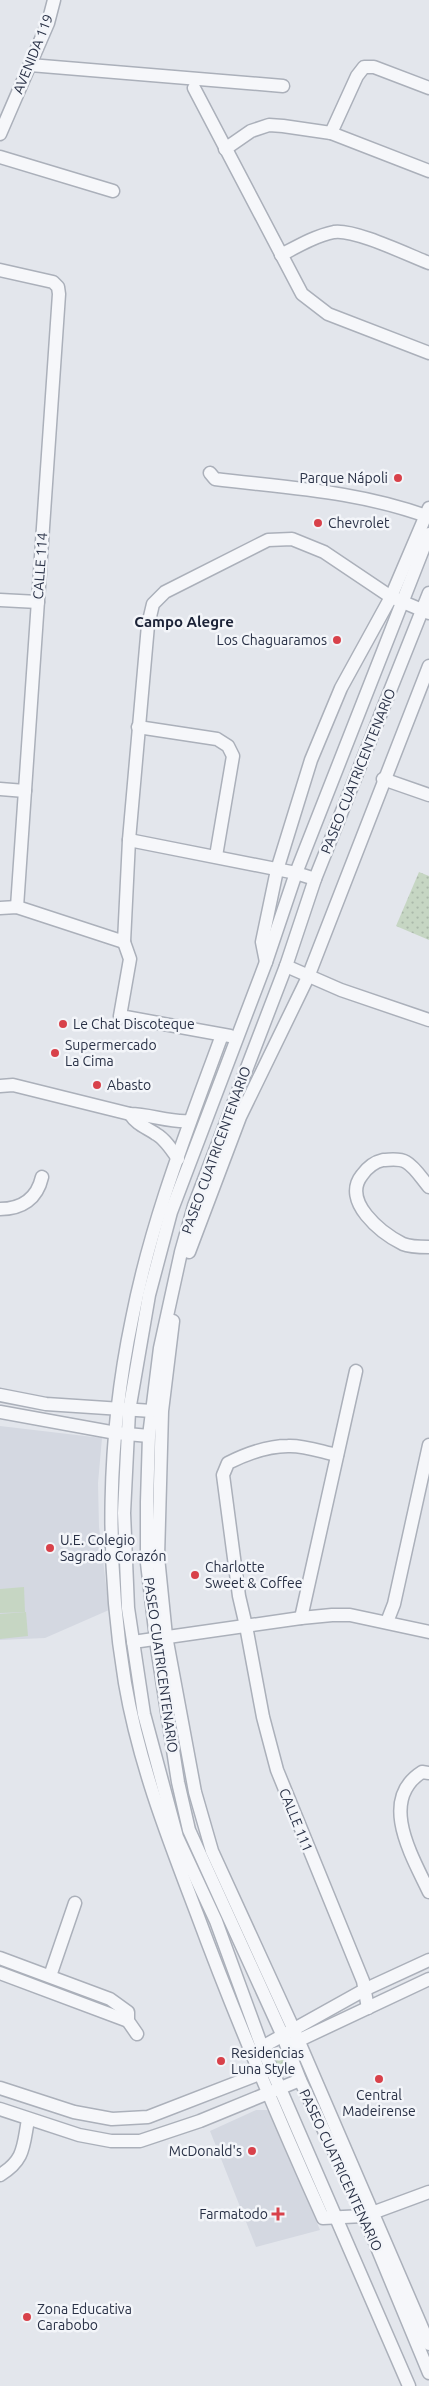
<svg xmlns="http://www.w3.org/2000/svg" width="429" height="2386" viewBox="0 0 429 2386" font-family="Ubuntu,sans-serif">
	<defs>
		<pattern id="grass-dots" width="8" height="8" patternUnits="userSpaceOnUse" patternTransform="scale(1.25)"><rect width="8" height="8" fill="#c6d6c3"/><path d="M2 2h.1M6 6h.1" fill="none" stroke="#aab8a9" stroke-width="1.8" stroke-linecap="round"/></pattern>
	</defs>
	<rect width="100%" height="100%" fill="#e3e6ec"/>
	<!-- built -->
	<g fill="#d4d8e1">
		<path d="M0 1426 102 1438 98 1483 99 1527 109 1610 45 1638 0 1640Z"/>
		<path d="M256 2110H267L271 2113 320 2230 256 2247 210 2131Z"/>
	</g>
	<!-- grass -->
	<g fill="url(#grass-dots)">
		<path d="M419 872 429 876V940L396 926Z"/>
		<path d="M284 2048 290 2064 285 2071 280 2072 273 2054Z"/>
	</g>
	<!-- pitch -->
	<g fill="#c6d6c3">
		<path d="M24 1587 25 1612 0 1613V1589Z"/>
		<path d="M26 1612 28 1636 0 1639V1614Z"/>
	</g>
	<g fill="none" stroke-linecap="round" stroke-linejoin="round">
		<!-- minor casing -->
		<g stroke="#abb0ba" stroke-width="15">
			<g id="minor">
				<path d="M30 65 283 86"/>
				<path d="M194 88 302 294 328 314 429 353"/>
				<path d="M331 133 357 76 364 67H374L429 88"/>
				<path d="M0 134 48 23 54 0"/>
				<path d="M225 149 251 131 269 125 283 126 331 133 429 171"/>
				<path d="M0 157 113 191"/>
				<path d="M281 255C298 246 315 236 334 232 355 229 408 255 429 263"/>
				<path d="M0 270 53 282 58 287 59 294 17 907"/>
				<path d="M210 473 215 479C289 488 358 491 429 517"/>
				<path d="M429 593 315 879 286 966 194 1206 181 1252 160 1348 149 1436 147 1502V1563L157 1647 178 1782 189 1830 282 2034 300 2080 359 2204 429 2373"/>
				<path d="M0 600 38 602"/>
				<path d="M138 727 217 739 228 746 233 756 216 856"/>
				<path d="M383 779 429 795"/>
				<path d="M0 789 25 791"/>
				<path d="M129 840 296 873 315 879"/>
				<path d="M0 908 17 907 124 942 129 840 148 625 153 604 165 592 268 540 292 539 324 552 391 597 429 613"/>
				<path d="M124 942 130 959 120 1016 230 1036"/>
				<path d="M266 962 262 942 277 870 311 760 341 688 391 597 429 508"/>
				<path d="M286 966 341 990 429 1020"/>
				<path d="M222 1035C188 1128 151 1221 132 1319 107 1438 105 1563 125 1683 139 1764 168 1838 197 1914 235 2017 278 2118 323 2218L364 2216 429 2192"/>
				<path d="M0 1086 13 1085 130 1114C150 1114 170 1123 190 1121"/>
				<path d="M130 1114C137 1125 146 1127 156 1134 165 1139 172 1150 178 1159"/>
				<path d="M429 1187C422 1179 415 1167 406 1162 399 1158 390 1160 383 1160 374 1162 367 1168 362 1175 341 1201 381 1233 403 1244 410 1247 421 1247 429 1247"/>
				<path d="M0 1209C22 1209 37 1199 42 1177"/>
				<path d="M189 1252 240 1117 308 977 429 666"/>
				<path d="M173 1321 162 1411 158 1557 166 1636 195 1792 212 1851 293 2028 429 2344"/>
				<path d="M0 1395 46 1404 152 1411"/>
				<path d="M0 1412 116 1433 149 1436"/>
				<path d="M337 1455C322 1452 303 1445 288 1446 267 1446 246 1454 228 1463L223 1475 239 1596 246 1626 263 1717 277 1770 363 1981 368 2008"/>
				<path d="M301 1618 356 1371"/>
				<path d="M387 1622 394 1604 429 1445"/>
				<path d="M133 1642 301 1618 332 1615H350L429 1632"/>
				<path d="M429 1773 422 1772C378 1800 412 1856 429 1892"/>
				<path d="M0 1958 110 1999 128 2012V2021L137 2034"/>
				<path d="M0 1973 128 2021"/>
				<path d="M50 1976 75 1903"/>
				<path d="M291 2044 429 1979"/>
				<path d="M262 2047 366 1989 429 1960"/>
				<path d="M0 2088 74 2112 112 2119 148 2117 267 2071"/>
				<path d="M0 2109 79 2135 111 2141H140L200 2121 300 2080"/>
				<path d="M0 2175C25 2160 23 2146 28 2120"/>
				<path d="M409 2386 262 2047 216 1921 177 1837 144 1714 128 1608 124 1513 129 1411 149 1295 171 1212 266 962 296 873 429 534"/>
			</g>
		</g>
		<!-- minor -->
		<use href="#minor" stroke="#f6f7fa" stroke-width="12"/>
	</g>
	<!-- markers -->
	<g fill="#d8414a" stroke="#f3f5f9" stroke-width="2">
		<circle cx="398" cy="478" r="5"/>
		<circle cx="318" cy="523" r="5"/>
		<circle cx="337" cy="640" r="5"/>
		<circle cx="63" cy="1024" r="5"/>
		<circle cx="55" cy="1053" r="5"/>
		<circle cx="97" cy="1085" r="5"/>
		<circle cx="50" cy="1548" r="5"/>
		<circle cx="195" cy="1575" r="5"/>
		<circle cx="221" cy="2061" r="5"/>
		<circle cx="379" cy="2079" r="5"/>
		<circle cx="252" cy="2151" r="5"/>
		<path d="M275.5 2206.5h5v5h5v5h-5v5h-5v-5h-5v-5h5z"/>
		<circle cx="27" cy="2317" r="5"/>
	</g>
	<g text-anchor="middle" stroke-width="5" stroke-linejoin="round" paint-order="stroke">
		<!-- street labels -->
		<g font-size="14" fill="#293146" stroke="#f3f5f9">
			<text transform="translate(33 54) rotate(-68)" y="5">AVENIDA 119</text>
			<text transform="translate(40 566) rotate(-86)" y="5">CALLE 114</text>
			<text transform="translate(358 771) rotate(-68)" y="5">PASEO CUATRICENTENARIO</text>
			<text transform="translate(216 1150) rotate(-70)" y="5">PASEO CUATRICENTENARIO</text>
			<text transform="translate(161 1665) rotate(82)" y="5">PASEO CUATRICENTENARIO</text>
			<text transform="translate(296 1820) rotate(68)" y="5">CALLE 111</text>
			<text transform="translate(341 2170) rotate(65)" y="5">PASEO CUATRICENTENARIO</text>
		</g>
		<!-- poi labels -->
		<g font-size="14" fill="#293146" stroke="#f3f5f9" text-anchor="start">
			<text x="388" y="483" text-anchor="end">Parque Nápoli</text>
			<text x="328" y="528">Chevrolet</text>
			<text x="327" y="645" text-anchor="end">Los Chaguaramos</text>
			<text x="73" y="1029">Le Chat Discoteque</text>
			<text x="65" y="1050">Supermercado<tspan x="65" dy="16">La Cima</tspan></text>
			<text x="107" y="1090">Abasto</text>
			<text x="60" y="1545">U.E. Colegio<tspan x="60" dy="16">Sagrado Corazón</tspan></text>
			<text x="205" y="1572">Charlotte<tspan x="205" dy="16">Sweet &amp; Coffee</tspan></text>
			<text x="231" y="2058">Residencias<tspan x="231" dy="16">Luna Style</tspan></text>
			<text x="379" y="2100" text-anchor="middle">Central<tspan x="379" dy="16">Madeirense</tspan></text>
			<text x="242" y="2156" text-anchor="end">McDonald's</text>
			<text x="268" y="2219" text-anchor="end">Farmatodo</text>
			<text x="37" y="2314">Zona Educativa<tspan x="37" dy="16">Carabobo</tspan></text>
		</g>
		<!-- neighbourhood labels -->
		<g font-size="15" font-weight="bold" fill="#1b2237" stroke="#f3f5f9">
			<text x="184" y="627">Campo Alegre</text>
		</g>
	</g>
</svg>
